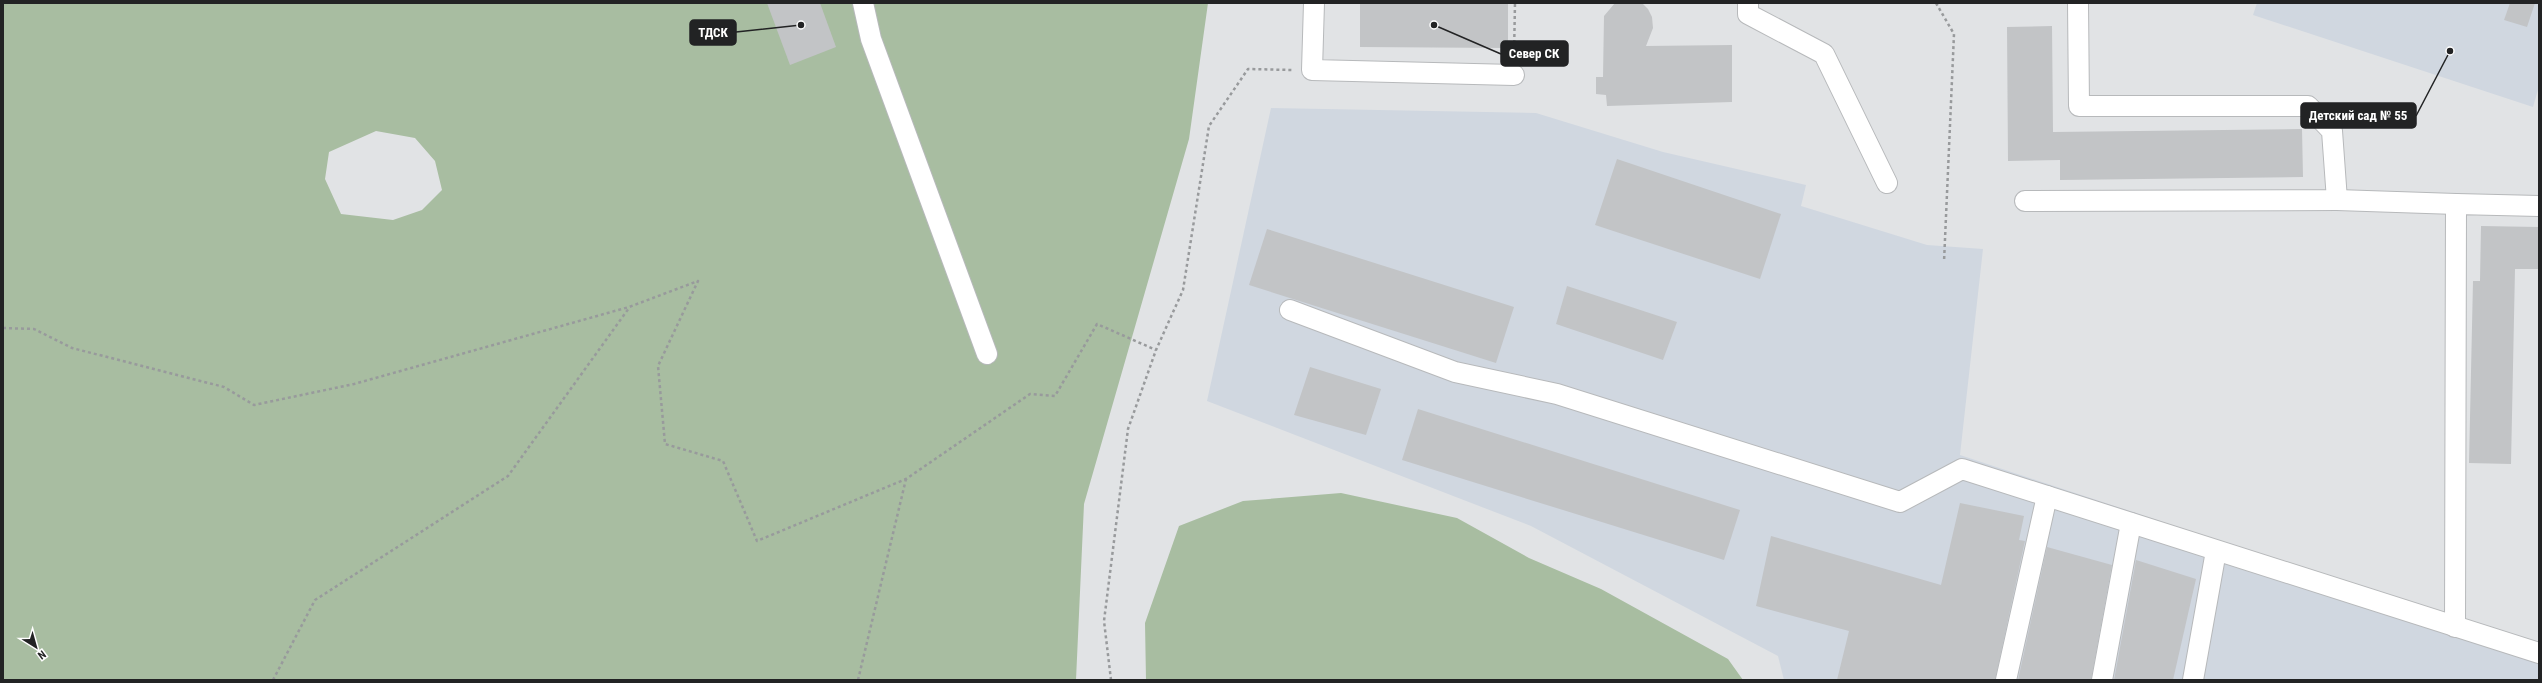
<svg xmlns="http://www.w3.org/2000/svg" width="2542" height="683" viewBox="0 0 2542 683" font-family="'Roboto Condensed',sans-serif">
	<rect width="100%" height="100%" fill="#e1e3e5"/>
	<!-- built -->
	<g fill="#d0d7e0">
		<path d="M2257 3H2539V86L2533 107 2253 15Z"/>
		<path d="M1271 108 1536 113 1663 152 1806 185 1801 206 1927 245 1983 249 1960 455 2539 646V680H1784L1778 656 1531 526 1207 401Z"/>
	</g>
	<!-- green -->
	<g fill="#a8bda1" fill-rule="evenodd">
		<path d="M3 3H1208L1189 139 1084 504 1076 680H3ZM376 131 415 138 435 161 442 190 422 210 393 220 341 214 325 179 329 152Z"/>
		<path d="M1341 493 1457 518 1529 558 1601 589 1728 659 1743 680H1146L1145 623 1179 526 1243 501Z"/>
	</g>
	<!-- building -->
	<g fill="#c2c4c6">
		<path d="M767 3H820L836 47 790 65Z"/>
		<path d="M1360 3H1508V48L1360 47Z"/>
		<path d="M1615 3H1642L1648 9 1652 17 1653 28 1646 46 1732 45V102L1607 106 1606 95 1596 94V77H1603L1604 16Z"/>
		<path d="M2510 3H2535L2527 27 2504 20Z"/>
		<path d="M2052 26 2053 132 2302 129 2303 177 2060 180V160L2008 161 2007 27Z"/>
		<path d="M1617 159 1781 214 1760 279 1595 225Z"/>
		<path d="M2481 226 2539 227V269H2515L2511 464 2469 463 2473 281H2480Z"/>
		<path d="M1267 229 1514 307 1496 363 1249 285Z"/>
		<path d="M1567 286 1677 322 1663 360 1556 324Z"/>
		<path d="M1310 367 1381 389 1366 435 1294 415Z"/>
		<path d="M1418 409 1740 510 1724 560 1402 460Z"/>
		<path d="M1960 503 2024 516 2019 540 2025 541 1995 680H1837L1849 631 1756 606 1771 536 1941 585Z"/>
		<path d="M2047 547 2112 565 2091 680H2018Z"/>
		<path d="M2136 560 2196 579 2173 680H2114Z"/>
	</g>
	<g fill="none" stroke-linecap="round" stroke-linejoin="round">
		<!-- minor casing -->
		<g stroke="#b7b9bb" stroke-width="22">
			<g id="minor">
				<path d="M863 3 871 39 987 354"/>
				<path d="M1314 3 1312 70 1514 75"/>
				<path d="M1748 3V14L1824 54 1887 183"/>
				<path d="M2337 200 2456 204"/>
				<path d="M2025 201 2337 200 2332 131 2308 106H2079L2078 3"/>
				<path d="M1290 310 1455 372 1557 394 1900 502 1962 469 2539 653"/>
				<path d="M2455 627 2456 204 2539 206"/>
				<path d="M2006 680 2047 496"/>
				<path d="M2102 680 2131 523"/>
				<path d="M2193 680 2216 551"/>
			</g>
		</g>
		<!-- path -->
		<g stroke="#989a9c" stroke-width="2.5" stroke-dasharray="3 3" stroke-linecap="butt">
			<path d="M1936 3 1954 34 1944 262"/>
			<path d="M1514 55 1515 3"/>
			<path d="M3 328 34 329 72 348 224 387 254 405 354 384 629 307 698 281 658 366 665 444 723 461 757 541 906 479 1030 394 1055 396 1097 324 1156 350"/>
			<path d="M273 680 315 600 508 476 629 308"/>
			<path d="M858 680 906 479"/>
			<path d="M1111 680 1104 621 1128 429 1156 350 1183 290 1209 126 1248 69 1292 70"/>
		</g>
		<!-- minor -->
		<use href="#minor" stroke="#fff" stroke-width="20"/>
	</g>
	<!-- callouts -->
	<path fill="none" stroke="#222324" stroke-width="1.5" d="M801 25L736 32M1434 25L1501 54M2450 51L2416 116"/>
	<g fill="#222324" stroke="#fff" stroke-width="1.5">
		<circle cx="801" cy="25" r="4"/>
		<circle cx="1434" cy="25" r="4"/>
		<circle cx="2450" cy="51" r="4"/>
	</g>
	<g fill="#222324" stroke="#222324" stroke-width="1.5">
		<rect x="690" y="20" width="46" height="25" rx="4"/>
		<rect x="1501" y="41" width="67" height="25" rx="4"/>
		<rect x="2301" y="103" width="115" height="25" rx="4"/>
	</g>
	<g font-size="13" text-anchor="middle" font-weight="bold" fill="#fff">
		<text x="713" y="37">ТДСК</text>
		<text x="1534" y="58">Север СК</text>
		<text x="2358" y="120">Детский сад № 55</text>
	</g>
	<!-- border -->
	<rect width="2542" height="683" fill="none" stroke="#222324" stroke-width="8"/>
	<!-- north arrow -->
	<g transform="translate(36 647) rotate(143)" stroke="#ffffff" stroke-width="3" paint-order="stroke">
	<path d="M0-3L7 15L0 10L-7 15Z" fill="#222324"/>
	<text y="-6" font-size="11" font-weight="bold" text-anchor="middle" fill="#222324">N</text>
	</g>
</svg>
